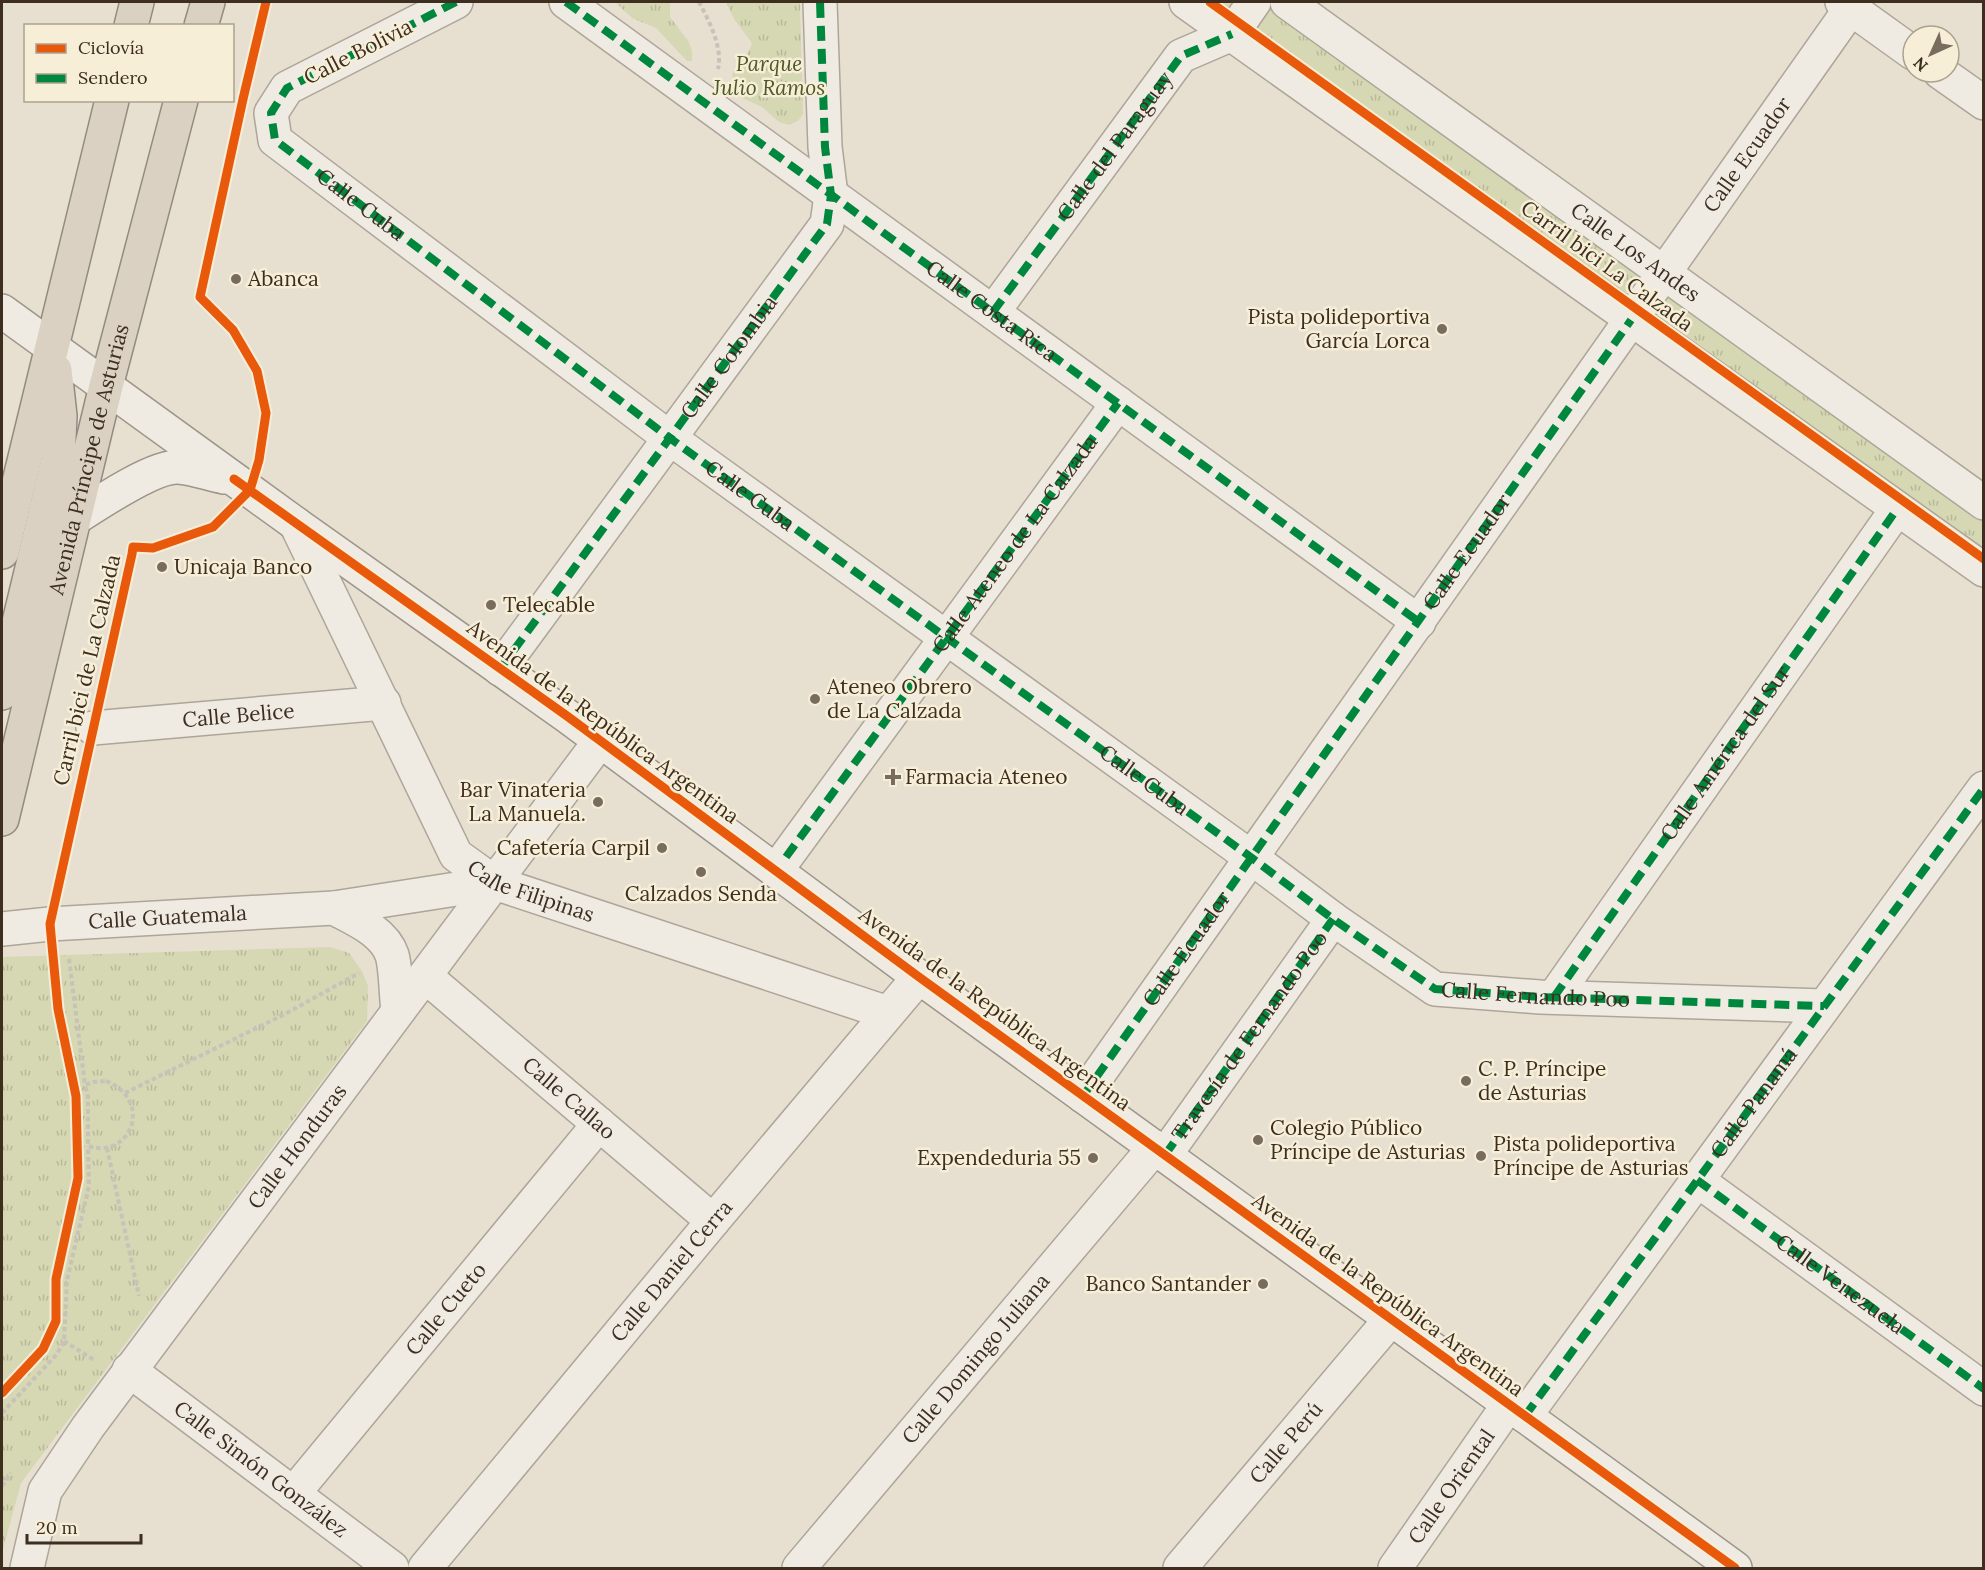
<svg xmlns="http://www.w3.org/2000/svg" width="1985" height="1570" viewBox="0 0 1985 1570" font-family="Lora,serif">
	<defs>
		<pattern id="grass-tufts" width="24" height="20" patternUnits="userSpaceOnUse" patternTransform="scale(1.5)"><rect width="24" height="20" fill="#d6d7b3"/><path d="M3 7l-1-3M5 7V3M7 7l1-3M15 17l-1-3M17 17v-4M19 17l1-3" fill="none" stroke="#b9b99a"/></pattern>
	</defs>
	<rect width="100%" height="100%" fill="#e7e0d1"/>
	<!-- grass -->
	<g fill="url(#grass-tufts)">
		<path d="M615 2H670V17L689 42 692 52V61H687L656 28 632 18Z"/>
		<path d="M726 2H800L803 114 798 121 789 125 779 122 762 107 738 96C722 64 744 68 752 43L734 19Z"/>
		<path d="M1186 2H1287L1983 503V570Z"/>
		<path d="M330 947 349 953 362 971 368 986 367 1021 21 1483 2 1553V957Z"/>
	</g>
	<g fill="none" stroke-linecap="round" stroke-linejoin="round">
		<!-- street casing -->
		<g stroke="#ada599" stroke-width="36">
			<g id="street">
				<path id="s1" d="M456 2 287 88 271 113 275 140 671 439 1252 858 1333 919 1435 989 1540 997 1824 1006"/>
				<path id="s2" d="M566 2 1419 622"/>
				<path d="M1186 2 1984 570"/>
				<path id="s3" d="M1287 2 1984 503"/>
				<path d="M1842 2 1913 53"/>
				<path d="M1940 72 1984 103"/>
				<path id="s4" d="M993 312 1181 56 1232 34 1254 2"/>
				<path id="s5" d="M296 524 456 855 495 883 888 1013"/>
				<path id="s6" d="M500 669 827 224 831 195 825 147 820 2"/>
				<path id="s7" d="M93 728 384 703"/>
				<path id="s8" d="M786 857 1118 403"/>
				<path d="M334 908C354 919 384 931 392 955 396 968 396 996 398 1011"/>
				<path id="s9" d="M2 929 50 924 334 908 495 883"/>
				<path id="s10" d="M425 976 713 1221"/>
				<path d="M1554 997 1897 509"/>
				<path id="s11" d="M1083 1096 1851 8"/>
				<path id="s12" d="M1165 1155 1333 919"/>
				<path id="s13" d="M1697 1180 1984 1389"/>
				<path id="s14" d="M129 1370 392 1568"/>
				<path id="s15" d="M1525 1416 1984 788"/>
				<path id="s16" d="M293 1494 599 1124"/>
				<path id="s17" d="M27 1568 45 1491 88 1427 600 741"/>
				<path id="s18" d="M425 1568 713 1221 919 977"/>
				<path id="s19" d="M799 1568 1155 1147"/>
				<path id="s20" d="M1180 1568 1391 1319"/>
				<path id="s21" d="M1395 1568 1509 1404"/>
			</g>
		</g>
		<!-- secondary casing -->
		<g stroke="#9c958a" stroke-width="36">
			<g id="secondary">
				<path d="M2 311 296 524 567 716 919 977 1735 1568"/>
				<path d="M74 519C96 505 153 466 178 467 193 468 209 474 224 477"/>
			</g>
		</g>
		<!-- highway casing -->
		<g stroke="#928b80" stroke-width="36">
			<g id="highway">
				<path d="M131 26 137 2"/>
				<path d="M201 26 208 2"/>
				<path d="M2 552 112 100"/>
				<path d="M2 693 58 460 60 416 55 370"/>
				<path id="s22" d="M2 819 106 386 181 100"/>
			</g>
		</g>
		<!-- path -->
		<g stroke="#c8c2b9" stroke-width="4" stroke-dasharray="4.5 3" stroke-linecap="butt">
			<path d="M699 2C709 21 723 47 718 69"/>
			<path d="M69 959 85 1085"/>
			<path d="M106 1081C155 1101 130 1160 88 1146V1097L85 1085 93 1082Z"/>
			<path d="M125 1093 285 1014 359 973"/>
			<path d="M107 1148 139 1296"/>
			<path d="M64 1341 94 1360"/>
			<path d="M2 1413 57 1354 64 1341 67 1280 89 1186 88 1146"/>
			<path d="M2 1486 11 1473"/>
		</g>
		<!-- street -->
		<use href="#street" stroke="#efebe3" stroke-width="33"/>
		<!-- secondary -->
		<use href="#secondary" stroke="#efebe3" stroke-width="33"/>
		<!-- highway -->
		<use href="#highway" stroke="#dad1c2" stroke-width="33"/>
		<!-- quiet -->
		<g stroke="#00873e" stroke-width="8" stroke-dasharray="15 8" stroke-linecap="butt">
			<path d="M456 2 287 88 271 113 275 140 671 439 1252 858 1333 919 1435 989 1540 997 1824 1006"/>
			<path d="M566 2 1419 622"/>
			<path d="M993 312 1181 56 1232 34"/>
			<path d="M500 669 827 224 831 195 825 147 820 2"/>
			<path d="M786 857 1118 403"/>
			<path id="s23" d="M1554 997 1897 509"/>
			<path d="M1083 1096 1631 320"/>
			<path d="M1165 1155 1333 919"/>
			<path d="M1697 1180 1984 1389"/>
			<path d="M1525 1416 1984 788"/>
		</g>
		<!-- cycleway casing -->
		<g stroke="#f7eed8" stroke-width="13">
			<g id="cycleway">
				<path d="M1210 2 1984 559"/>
				<path d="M234 479 567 716 919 977 1735 1568"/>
				<path d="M2 1393 43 1349 56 1321V1279L78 1178 76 1096 58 1009 50 924 132 554 133 547 153 548 213 527 250 490 259 460 266 413 257 371 233 330 200 297 243 99 266 2"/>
			</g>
		</g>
		<!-- cycleway -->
		<use href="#cycleway" stroke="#e8590c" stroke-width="9"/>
	</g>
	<!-- markers -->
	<g fill="#786c5e" stroke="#f7eed8" stroke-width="2">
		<circle cx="236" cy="279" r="6"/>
		<circle cx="1442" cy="329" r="6"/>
		<circle cx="162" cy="567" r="6"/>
		<circle cx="491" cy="605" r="6"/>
		<circle cx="815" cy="699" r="6"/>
		<path d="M890 768h6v6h6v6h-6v6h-6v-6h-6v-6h6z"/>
		<circle cx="598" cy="802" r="6"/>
		<circle cx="662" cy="848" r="6"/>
		<circle cx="701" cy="872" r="6"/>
		<circle cx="1466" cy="1081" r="6"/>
		<circle cx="1258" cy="1140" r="6"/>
		<circle cx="1481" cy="1156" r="6"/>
		<circle cx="1093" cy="1158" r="6"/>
		<circle cx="1263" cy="1284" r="6"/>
	</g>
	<g text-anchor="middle" stroke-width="5" stroke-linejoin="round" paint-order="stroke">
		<!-- street labels -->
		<g font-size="21" fill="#3d2e20" stroke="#f7eed8">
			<text transform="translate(358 52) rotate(-27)" y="7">Calle Bolivia</text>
			<text dy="7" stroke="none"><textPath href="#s4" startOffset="206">Calle del Paraguay</textPath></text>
			<text dy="7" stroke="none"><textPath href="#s11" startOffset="1152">Calle Ecuador</textPath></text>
			<text dy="7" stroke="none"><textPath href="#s1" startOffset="354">Calle Cuba</textPath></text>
			<text dy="7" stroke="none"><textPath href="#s3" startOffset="429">Calle Los Andes</textPath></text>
			<text transform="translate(1607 266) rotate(36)" y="7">Carril bici La Calzada</text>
			<text dy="7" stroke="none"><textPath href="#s2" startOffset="526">Calle Costa Rica</textPath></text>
			<text dy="7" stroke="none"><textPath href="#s6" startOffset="387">Calle Colombia</textPath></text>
			<text dy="7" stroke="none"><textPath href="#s22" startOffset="370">Avenida Príncipe de Asturias</textPath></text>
			<text dy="7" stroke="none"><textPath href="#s1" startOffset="840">Calle Cuba</textPath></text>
			<text dy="7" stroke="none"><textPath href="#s8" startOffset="388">Calle Ateneo de La Calzada</textPath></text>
			<text dy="7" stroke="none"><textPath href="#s11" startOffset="666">Calle Ecuador</textPath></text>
			<text transform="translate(87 670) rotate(-77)" y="7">Carril bici de La Calzada</text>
			<text dy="7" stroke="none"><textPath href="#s7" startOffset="146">Calle Belice</textPath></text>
			<text transform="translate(603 722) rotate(36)" y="7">Avenida de la República Argentina</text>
			<text dy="7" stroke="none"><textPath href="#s23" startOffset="298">Calle América del Sur</textPath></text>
			<text dy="7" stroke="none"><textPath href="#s1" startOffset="1326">Calle Cuba</textPath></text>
			<text dy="7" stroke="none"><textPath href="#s5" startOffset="452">Calle Filipinas</textPath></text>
			<text dy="7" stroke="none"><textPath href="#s9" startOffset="166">Calle Guatemala</textPath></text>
			<text dy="7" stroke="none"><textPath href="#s11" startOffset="180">Calle Ecuador</textPath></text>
			<text dy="7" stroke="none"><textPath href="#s1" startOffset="1785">Calle Fernando Poo</textPath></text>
			<text transform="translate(995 1009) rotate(36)" y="7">Avenida de la República Argentina</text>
			<text dy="7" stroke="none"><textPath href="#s12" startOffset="146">Travesía de Fernando Poo</textPath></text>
			<text dy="7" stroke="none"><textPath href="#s10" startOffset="189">Calle Callao</textPath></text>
			<text dy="7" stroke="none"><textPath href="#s15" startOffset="388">Calle Panamá</textPath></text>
			<text dy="7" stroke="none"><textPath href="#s17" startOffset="506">Calle Honduras</textPath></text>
			<text dy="7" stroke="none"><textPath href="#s18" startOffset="386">Calle Daniel Cerra</textPath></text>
			<text dy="7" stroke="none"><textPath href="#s13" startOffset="177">Calle Venezuela</textPath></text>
			<text transform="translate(1388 1295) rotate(36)" y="7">Avenida de la República Argentina</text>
			<text dy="7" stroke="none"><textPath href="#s16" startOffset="240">Calle Cueto</textPath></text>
			<text dy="7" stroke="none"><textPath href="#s19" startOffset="274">Calle Domingo Juliana</textPath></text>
			<text dy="7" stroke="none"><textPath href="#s20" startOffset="164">Calle Perú</textPath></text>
			<text dy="7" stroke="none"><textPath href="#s14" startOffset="165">Calle Simón González</textPath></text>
			<text dy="7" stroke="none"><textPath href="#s21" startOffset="99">Calle Oriental</textPath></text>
		</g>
		<!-- park labels -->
		<g font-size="21" font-style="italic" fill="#4d5a26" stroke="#f7eed8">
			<text x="769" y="71">Parque<tspan x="769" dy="24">Julio Ramos</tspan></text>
		</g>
		<!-- poi labels -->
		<g font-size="21" fill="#3d2e20" stroke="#f7eed8" text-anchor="start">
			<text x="248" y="286">Abanca</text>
			<text x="1430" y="324" text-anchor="end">Pista polideportiva<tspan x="1430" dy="24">García Lorca</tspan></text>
			<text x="174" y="574">Unicaja Banco</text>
			<text x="503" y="612">Telecable</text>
			<text x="827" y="694">Ateneo Obrero<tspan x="827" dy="24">de La Calzada</tspan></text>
			<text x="905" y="784">Farmacia Ateneo</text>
			<text x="586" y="797" text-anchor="end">Bar Vinateria<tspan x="586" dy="24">La Manuela.</tspan></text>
			<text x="650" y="855" text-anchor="end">Cafetería Carpil</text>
			<text x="701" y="901" text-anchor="middle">Calzados Senda</text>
			<text x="1478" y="1076">C. P. Príncipe<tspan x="1478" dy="24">de Asturias</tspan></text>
			<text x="1270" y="1135">Colegio Público<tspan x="1270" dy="24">Príncipe de Asturias</tspan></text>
			<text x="1493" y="1151">Pista polideportiva<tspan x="1493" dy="24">Príncipe de Asturias</tspan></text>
			<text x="1081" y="1165" text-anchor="end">Expendeduria 55</text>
			<text x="1251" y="1291" text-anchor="end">Banco Santander</text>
		</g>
	</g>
	<!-- border -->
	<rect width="1985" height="1570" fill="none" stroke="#3d2e20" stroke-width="6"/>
	<!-- legend -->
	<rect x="24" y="24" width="210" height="78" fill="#f7eed8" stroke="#ada18e" stroke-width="1.5"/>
	<rect x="36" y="44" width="30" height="9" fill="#e8590c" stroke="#ada18e" stroke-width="1.5"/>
	<text x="78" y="54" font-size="18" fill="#3d2e20">Ciclovía</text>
	<rect x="36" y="74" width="30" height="9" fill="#00873e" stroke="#ada18e" stroke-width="1.5"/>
	<text x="78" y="84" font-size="18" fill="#3d2e20">Sendero</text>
	<!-- north arrow -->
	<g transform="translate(1931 54) rotate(225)"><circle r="28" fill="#f7eed8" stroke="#ada18e" stroke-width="1.5"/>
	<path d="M0-4.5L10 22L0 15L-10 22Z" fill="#786c5e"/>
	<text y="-9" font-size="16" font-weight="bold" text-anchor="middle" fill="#3d2e20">N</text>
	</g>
	<!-- scale -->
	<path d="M27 1534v9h114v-9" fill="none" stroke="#3d2e20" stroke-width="3"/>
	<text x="36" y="1534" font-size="18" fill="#3d2e20" stroke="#f7eed8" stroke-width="4.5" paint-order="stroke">20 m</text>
</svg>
